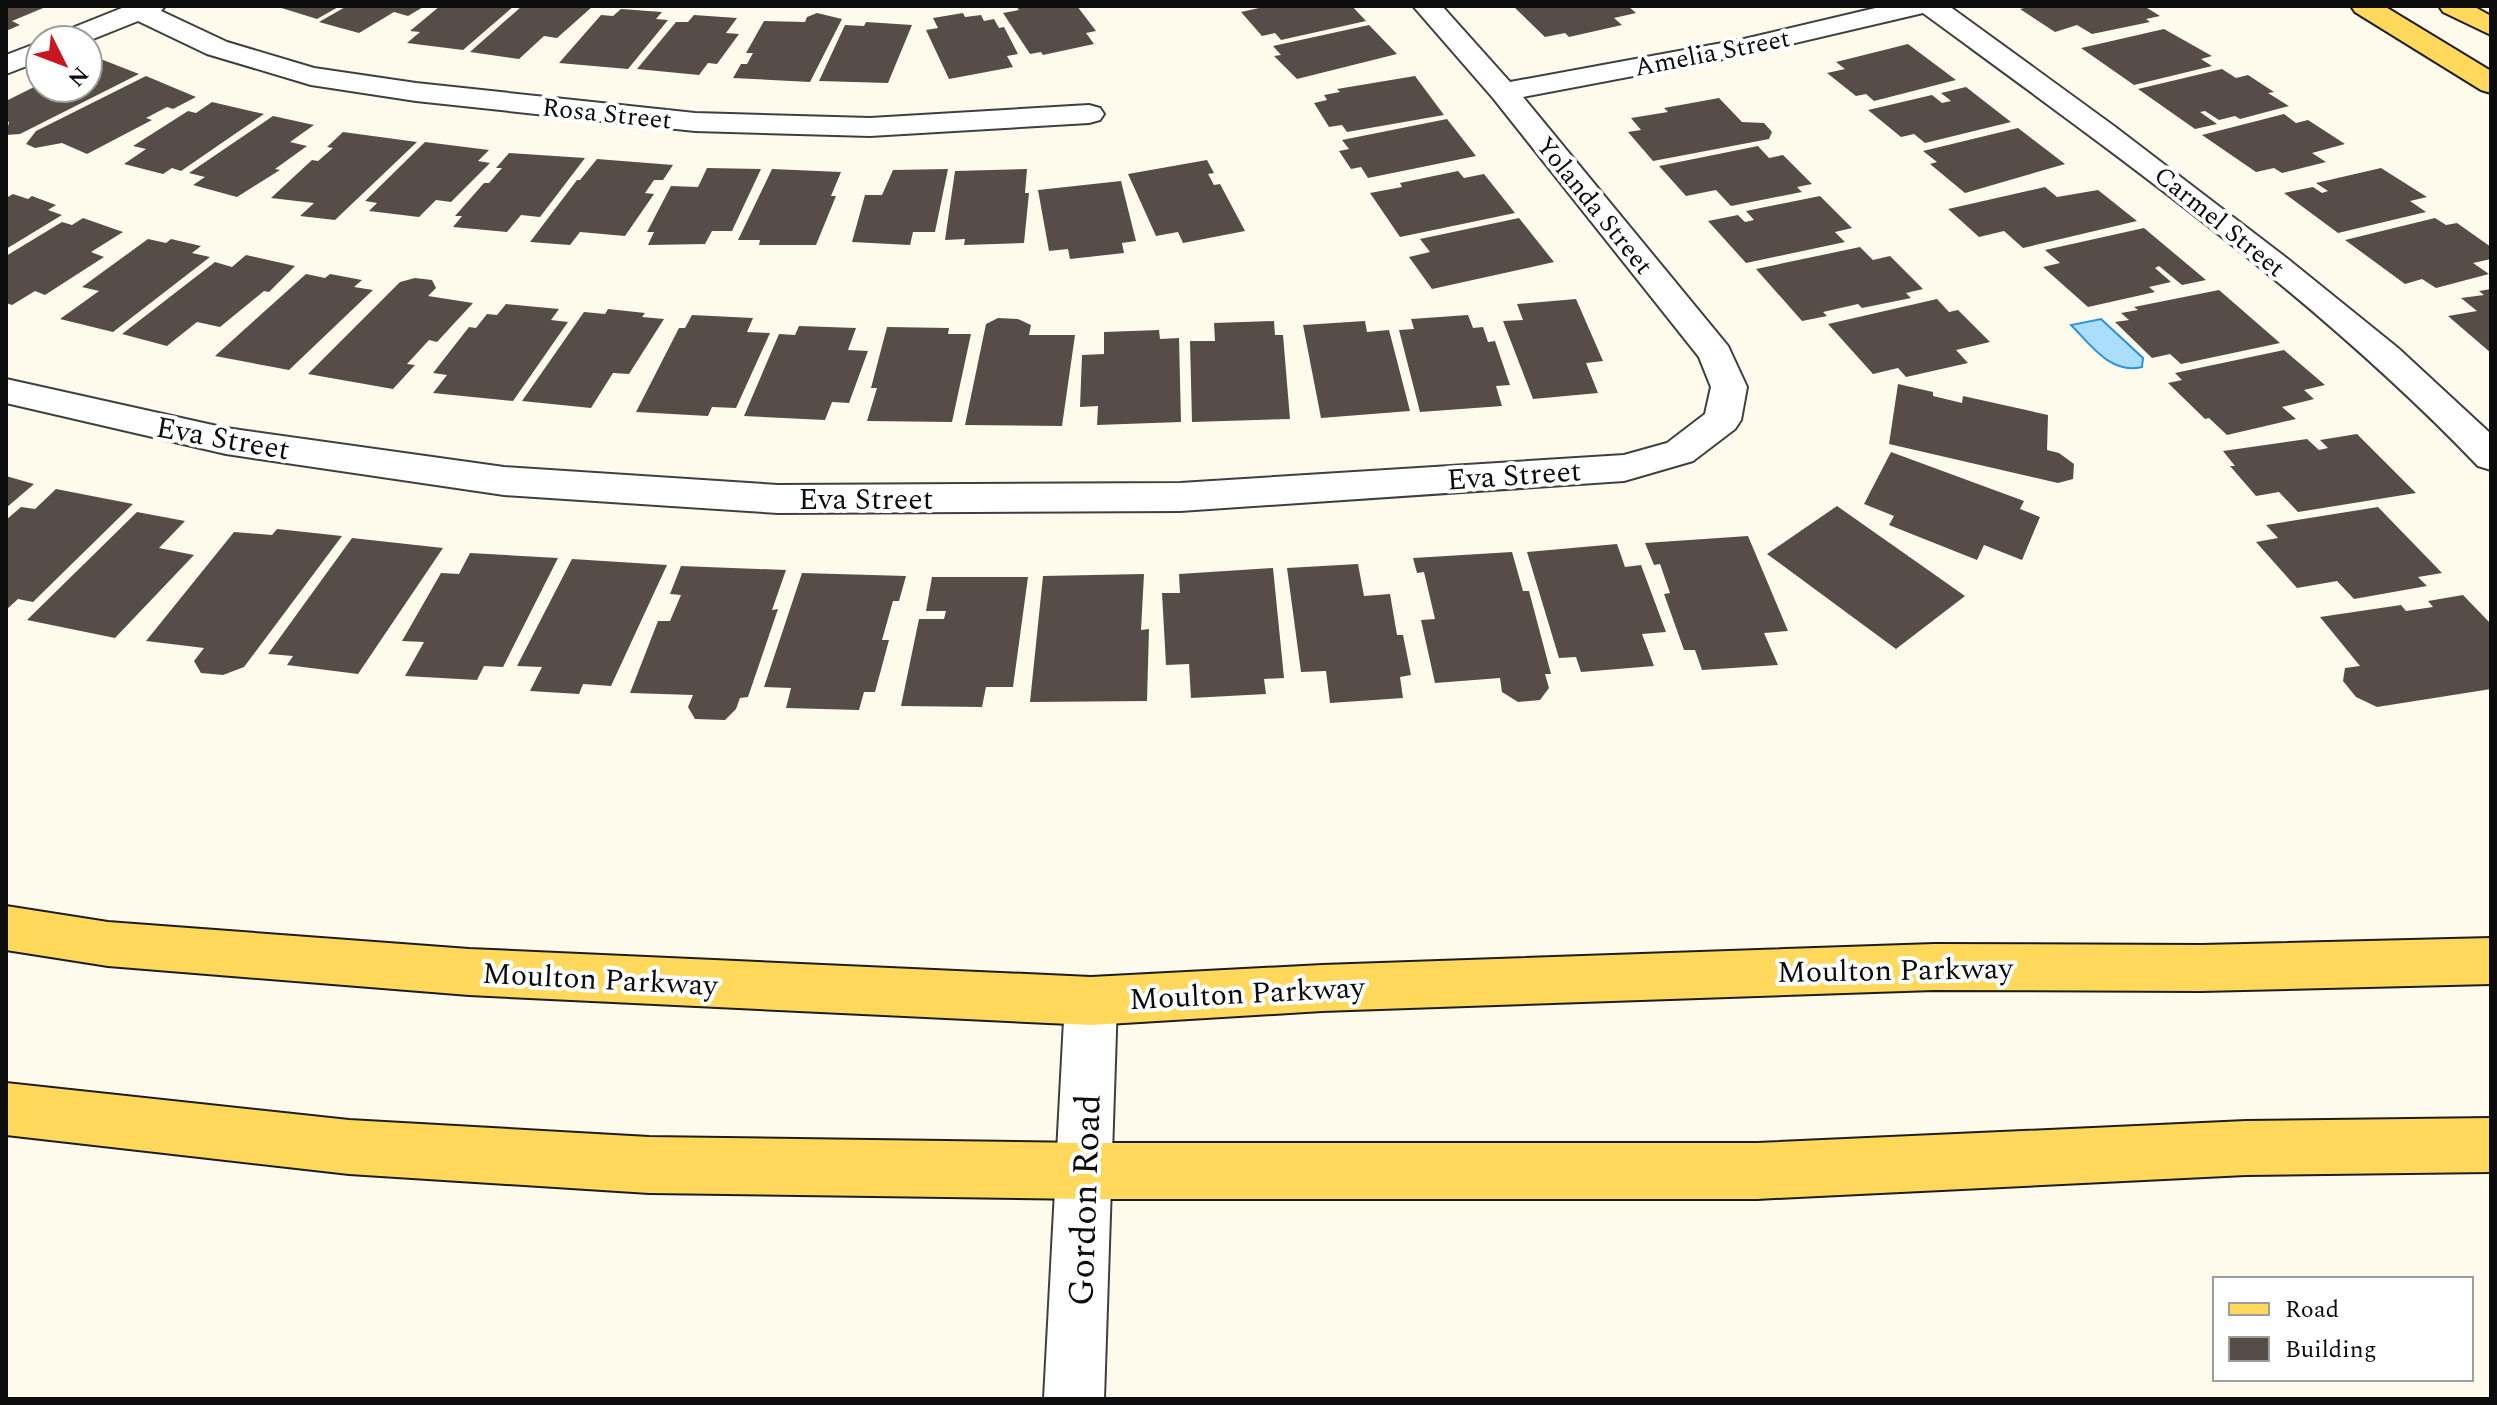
<svg xmlns="http://www.w3.org/2000/svg" width="2497" height="1405" viewBox="0 0 2497 1405" font-family="Spectral,serif">
	<rect width="100%" height="100%" fill="#fffbec"/>
	<!-- water -->
	<path fill="#aadefc" stroke="#2a94db" stroke-width="2" d="M2101 319 2143 358 2142 367C2111 375 2091 345 2071 325Z"/>
	<!-- building -->
	<g fill="#564d48">
		<path d="M6 6H48L12 21 20 25 6 31Z"/>
		<path d="M275 6H340L317 19Z"/>
		<path d="M347 6H425L408 16 394 12 359 33 319 22Z"/>
		<path d="M440 6H514L463 50 407 43 420 32 410 31Z"/>
		<path d="M522 6H588L592 7 557 38 544 36 519 59 470 52Z"/>
		<path d="M1016 6H1077L1096 31 1086 33 1094 44 1043 55 1041 52 1030 54 1003 13 1019 10Z"/>
		<path d="M1268 6H1352L1366 21 1281 40 1275 33 1262 36 1241 12Z"/>
		<path d="M1628 6 1636 13 1614 18 1622 25 1569 37 1565 33 1545 37 1514 7Z"/>
		<path d="M2032 6H2144L2160 16 2146 19 2150 22 2092 34 2077 25 2055 32 2020 9Z"/>
		<path d="M621 9 662 12 656 19 668 20 628 69 559 63 601 15 613 16Z"/>
		<path d="M817 13 842 19 810 82 733 78 741 64H747L753 53H746L764 21 805 22 807 17Z"/>
		<path d="M963 13 965 17 981 15 984 21 994 19 999 28 1004 27 1018 54 1007 56 1013 67 949 79 926 30 938 28 933 18Z"/>
		<path d="M694 15 737 18 726 33 739 34 717 64 708 63 699 75 637 69 676 22H688Z"/>
		<path d="M866 22 912 25 888 83 819 81 845 25 864 26Z"/>
		<path d="M1369 25 1397 54 1297 79 1274 56 1281 55 1273 46Z"/>
		<path d="M2164 29 2212 56 2201 59 2212 66 2134 85 2081 48Z"/>
		<path d="M1908 44 1956 80 1874 101 1866 94 1856 96 1827 73 1845 69 1836 62Z"/>
		<path d="M98 58 139 74 20 134 6 135 9 122 6 121V101L40 84V88H88V63Z"/>
		<path d="M2222 69 2236 78 2248 75 2274 92 2268 93 2289 106 2240 119 2235 116 2219 120 2205 111 2200 112 2217 124 2195 129 2138 89Z"/>
		<path d="M146 76 196 97 173 109 167 107 146 118 152 120 87 154 62 143 35 148 26 144 36 131Z"/>
		<path d="M1415 76 1444 115 1347 132 1342 125 1329 127 1314 103 1327 100 1324 95 1340 92 1337 89Z"/>
		<path d="M1966 87 2011 122 1925 143 1914 134 1901 137 1868 110 1932 95 1942 103 1951 101 1941 93Z"/>
		<path d="M1719 98 1742 122 1764 123 1772 132 1769 139 1653 161 1628 132 1641 130 1631 118 1668 112 1664 108Z"/>
		<path d="M212 102 264 114 181 171 172 168 163 174 124 164 146 149 133 146 188 111 196 113Z"/>
		<path d="M2284 114 2296 123 2308 120 2345 144 2312 153 2326 162 2282 173 2274 168 2256 172 2202 135Z"/>
		<path d="M273 116 314 125 290 142 307 146 275 169 280 170 237 197 193 185 205 177 189 173Z"/>
		<path d="M1447 119 1476 156 1368 178 1361 167 1351 169 1339 151 1349 149 1342 140Z"/>
		<path d="M2018 128 2065 164 1965 193 1930 164 1937 162 1923 151Z"/>
		<path d="M343 132 417 142 335 220 300 216 314 203 271 198 312 160 318 161 333 148 327 147Z"/>
		<path d="M425 142 489 150 478 161 490 163 451 202 436 200 419 217 369 211 377 203 365 201Z"/>
		<path d="M1758 146 1769 158 1783 155 1812 184 1797 187 1802 192 1731 206 1716 190 1686 196 1659 166Z"/>
		<path d="M509 153 585 158 540 217 521 215 507 232 453 227 462 216H455L484 183H489L502 168H496Z"/>
		<path d="M597 159 673 165 663 180H654L645 193 654 194 625 236 580 232 570 245 530 242 577 180H580Z"/>
		<path d="M1207 160 1214 173 1208 174 1214 185 1220 184 1245 231 1183 243 1178 232 1156 236 1128 174Z"/>
		<path d="M707 168 761 169 732 231H712L705 244 648 245 654 232H647L671 186 698 187Z"/>
		<path d="M2381 168 2427 197 2410 201 2426 212 2338 233 2284 193 2313 187 2322 193 2328 191 2316 183Z"/>
		<path d="M772 169 841 172 831 196H836L816 245H759L760 240H738Z"/>
		<path d="M948 169 935 232H913L910 245 852 242 865 195H882L893 170Z"/>
		<path d="M1027 169 1025 193H1029L1024 243 964 245 965 239 945 240 955 171Z"/>
		<path d="M1458 171 1464 178 1484 174 1515 213 1400 237 1370 193 1402 187 1400 183Z"/>
		<path d="M1121 181 1136 241 1122 243 1124 253 1070 259 1068 249 1049 251 1038 190Z"/>
		<path d="M2045 187 2057 197 2098 190 2137 221 2023 248 2004 231 1979 237 1948 209Z"/>
		<path d="M13 194 28 199 32 196 56 205 48 210 62 215 6 249V198Z"/>
		<path d="M1820 196 1852 228 1835 232 1845 242 1746 263 1708 221 1738 215 1745 222 1754 220 1746 211Z"/>
		<path d="M83 218 123 232 91 252 104 257 45 295 35 291 12 305 6 303V256L62 222 72 225Z"/>
		<path d="M1519 218 1554 262 1432 289 1409 257 1430 252 1420 239Z"/>
		<path d="M2435 218 2446 225 2457 223 2491 247V259L2473 263 2489 274 2436 288 2422 279 2405 284 2345 240Z"/>
		<path d="M2144 228 2206 280 2182 285 2159 266 2155 268 2171 282 2149 287 2155 292 2088 307 2043 267 2060 263 2045 250Z"/>
		<path d="M148 239 166 243 171 239 201 246 192 253 210 257 113 332 60 319 99 291 82 287Z"/>
		<path d="M1860 247 1873 260 1890 256 1923 289 1906 293 1911 298 1862 308 1858 304 1823 312 1827 316 1802 321 1756 269Z"/>
		<path d="M246 255 295 266 269 292 264 291 220 327 197 322 167 346 122 334 215 262 232 267Z"/>
		<path d="M306 274 325 278 330 274 362 280 354 287 373 290 289 370 215 356Z"/>
		<path d="M415 278 432 280 436 288 428 296 473 303 437 342 429 340 407 364 415 365 393 389 308 374 400 282Z"/>
		<path d="M2491 289V353L2448 316 2477 311 2461 298 2484 295 2479 291Z"/>
		<path d="M2219 290 2280 343 2181 364 2170 354 2152 358 2115 322 2129 320 2121 313 2138 310 2134 307Z"/>
		<path d="M1576 299 1603 361 1586 363 1598 393 1533 399 1503 321 1523 320 1517 304Z"/>
		<path d="M1937 299 1949 312 1958 310 1990 342 1956 350 1968 363 1906 377 1898 368 1873 374 1828 324Z"/>
		<path d="M506 304 559 309 551 320 568 322 513 401 433 393 447 375 433 373 469 327 476 328 487 314 497 315Z"/>
		<path d="M608 309 645 313 642 317 664 319 629 374 613 373 591 408 522 401 584 312 605 314Z"/>
		<path d="M692 315 753 318 747 332 770 333 736 408 712 407 708 416 636 412 679 328H685Z"/>
		<path d="M1468 315 1473 328 1483 327 1488 342 1495 341 1510 385 1496 386 1502 406 1420 412 1399 330 1414 329 1411 319Z"/>
		<path d="M998 318 1018 319 1031 325 1029 335H1075L1062 426 965 425 986 324Z"/>
		<path d="M1274 321 1275 335H1283L1290 419 1192 422 1190 341H1215L1214 323Z"/>
		<path d="M1365 321 1367 332 1389 330 1410 411 1321 418 1303 325Z"/>
		<path d="M799 326 856 328 848 350 868 351 849 403 832 402 825 420 744 416 779 334 795 335Z"/>
		<path d="M887 327 949 328 948 334H971L952 422 867 421 877 388H871Z"/>
		<path d="M1159 330 1160 339 1179 338 1181 422 1097 425 1098 406 1080 407 1082 355 1104 354V332Z"/>
		<path d="M2284 350 2325 385 2304 390 2314 399 2282 407 2296 419 2227 435 2209 418 2205 419 2168 383 2182 380 2175 373Z"/>
		<path d="M1898 384 1933 392V396L1962 403 1963 396 2048 415 2047 450 2059 453 2074 464 2073 479 2058 483 1889 444Z"/>
		<path d="M2357 434 2416 493 2298 512 2279 492 2256 496 2230 466H2235L2223 451 2307 439 2319 450 2328 448 2320 440Z"/>
		<path d="M1891 452 2024 501 2020 509 2040 517 2022 560 1984 545 1977 560 1889 525 1894 516 1864 504Z"/>
		<path d="M6 476 34 484 6 508Z"/>
		<path d="M56 489 133 504 33 602 18 599 6 610V520L21 507 35 509Z"/>
		<path d="M1837 506 1965 596 1896 649 1767 554Z"/>
		<path d="M2378 507 2442 573 2418 577 2427 586 2354 599 2337 581 2297 588 2256 542 2278 538 2266 525Z"/>
		<path d="M137 512 185 521 159 548 194 555 115 638 27 620Z"/>
		<path d="M277 529 342 536 244 667 223 675 201 673 194 661 204 648 146 641 234 532 272 535Z"/>
		<path d="M1748 536 1788 631 1764 633 1778 665 1702 670 1695 650H1684L1664 594 1670 593 1660 564 1654 565 1645 543Z"/>
		<path d="M352 538 443 548 358 674 287 665 293 656 268 654Z"/>
		<path d="M1617 544 1625 567 1641 565 1666 632 1642 634 1654 666 1581 672 1576 657 1559 658 1527 552Z"/>
		<path d="M1512 552 1523 591H1529L1551 674H1545L1549 688 1540 700 1518 702 1502 692 1500 678 1435 683 1421 620 1435 619 1424 572 1417 573 1413 558Z"/>
		<path d="M470 553 558 558 503 667 484 666 477 680 405 676 424 642 402 641 441 573 459 574Z"/>
		<path d="M572 559 667 565 611 686 583 684 579 694 530 691 542 667 517 666Z"/>
		<path d="M1358 564 1364 596 1390 594 1397 635H1403L1411 675 1400 677 1403 698 1330 703 1326 671 1301 672 1287 568Z"/>
		<path d="M681 566 786 570 772 610 778 609 748 697 740 698 736 709 725 720 695 719 688 707 693 695 630 693 658 621H670L681 595 670 594Z"/>
		<path d="M1273 568 1284 678 1264 679 1266 694 1191 698 1189 664 1166 665 1162 593H1180L1179 574Z"/>
		<path d="M802 573 906 576 899 601H893L882 640H889L875 692H864L859 710 786 708 791 688 764 687Z"/>
		<path d="M1144 574 1141 630 1149 629 1147 701 1030 702 1043 576Z"/>
		<path d="M932 577H1028L1013 687H986L982 707 901 706 919 619H944L946 611H926Z"/>
		<path d="M2463 595 2491 624V689L2377 707 2356 697 2343 681 2345 668 2360 666 2320 617 2401 605 2406 611 2433 607 2428 601Z"/>
	</g>
	<g fill="none" stroke-linecap="round" stroke-linejoin="round">
		<!-- minor casing -->
		<g stroke="#3f3f3f" stroke-width="4">
			<g id="minor">
				<path d="M127 6H165L161 11 227 42 314 68 416 83 695 113 870 118 1089 105 1100 108 1104 114 1100 120 1089 123 870 136 695 131 416 101 311 85 207 54 138 21 88 41 53 40 57 34Z"/>
				<path d="M1413 6H1442L1510 82 1744 39 1884 6H1949L2114 126 2284 256 2398 348 2491 434V470L2478 466C2313 294 2115 154 1923 13L1744 55 1523 97 1728 346 1747 387 1741 420 1735 429 1693 461 1624 481 1180 511 778 513 504 495 226 454 6 403V379L226 428 504 467 778 485 1180 483 1624 455 1667 443 1705 414 1711 387 1699 357 1493 98Z"/>
				<path d="M40 42V61L6 74V55Z"/>
				<path d="M1091 977 1109 984 1117 1001 1104 1399H1044L1065 1001 1073 984Z"/>
			</g>
		</g>
		<!-- primary casing -->
		<g stroke="#1d1d1d" stroke-width="4">
			<g id="primary">
				<path d="M2351 6H2384L2491 71V93L2481 90 2355 12Z"/>
				<path d="M2439 6H2473L2491 16V35L2443 12Z"/>
				<path d="M6 906 108 922 469 949 1091 977 1322 965 1934 944 2201 945 2491 938V984L2201 991 1934 990 1322 1011 1091 1025 469 995 108 966 6 950Z"/>
				<path d="M6 1083 349 1120 649 1137 1085 1143H1757L2246 1121 2491 1118V1172L2246 1175 1757 1199H1085L649 1193 349 1174 6 1135Z"/>
			</g>
		</g>
		<!-- minor -->
		<use href="#minor" fill="#fff" fill-rule="evenodd"/>
		<!-- primary -->
		<use href="#primary" fill="#ffd85c" fill-rule="evenodd"/>
	</g>
	<g text-anchor="middle" stroke-width="8" stroke-linejoin="round" paint-order="stroke">
		<!-- far-street labels -->
		<g font-size="26" fill="#0c0c0c" stroke="#fff">
			<text transform="translate(1712 52) rotate(-11)" y="9">Amelia Street</text>
			<text transform="translate(607 113) rotate(6)" y="9">Rosa Street</text>
			<text transform="translate(1595 205) rotate(51)" y="9">Yolanda Street</text>
			<text transform="translate(2220 221) rotate(39)" y="9">Carmel Street</text>
		</g>
		<!-- street labels -->
		<g font-size="30" fill="#0c0c0c" stroke="#fff">
			<text transform="translate(223 438) rotate(10)" y="10">Eva Street</text>
			<text transform="translate(1514 475) rotate(-4)" y="10">Eva Street</text>
			<text x="866" y="509">Eva Street</text>
			<text transform="translate(1895 970) rotate(-1)" y="10">Moulton Parkway</text>
			<text transform="translate(600 979) rotate(3)" y="10">Moulton Parkway</text>
			<text transform="translate(1247 993) rotate(-3)" y="10">Moulton Parkway</text>
		</g>
		<!-- near-street labels -->
		<g font-size="36" fill="#0c0c0c" stroke="#fff">
			<text transform="translate(1083 1200) rotate(-88)" y="13">Gordon Road</text>
		</g>
	</g>
	<!-- border -->
	<rect width="2497" height="1405" fill="none" stroke="#0c0c0c" stroke-width="16"/>
	<!-- legend -->
	<rect x="2213" y="1277" width="260" height="104" fill="#ffffff" stroke="#9e9e9e" stroke-width="2"/>
	<rect x="2229" y="1303" width="40" height="12" fill="#ffd85c" stroke="#9e9e9e" stroke-width="2"/>
	<text x="2285" y="1317" font-size="24" fill="#0c0c0c">Road</text>
	<rect x="2229" y="1337" width="40" height="24" fill="#564d48" stroke="#9e9e9e" stroke-width="2"/>
	<text x="2285" y="1357" font-size="24" fill="#0c0c0c">Building</text>
	<!-- north arrow -->
	<g transform="translate(64 64) rotate(132)"><circle r="38" fill="#ffffff" stroke="#9e9e9e" stroke-width="2"/>
	<path d="M0-6L14 30L0 20L-14 30Z" fill="#ca171f"/>
	<text y="-12" font-size="22" font-weight="bold" text-anchor="middle" fill="#0c0c0c">N</text>
	</g>
</svg>
